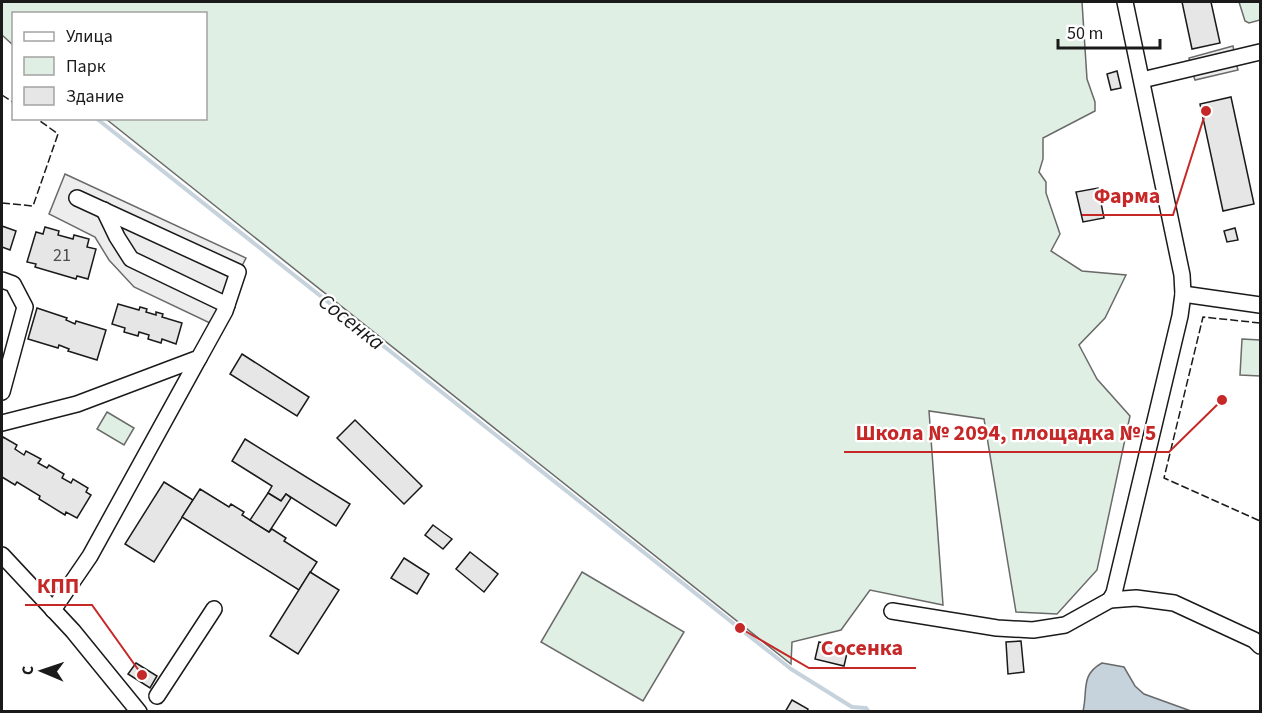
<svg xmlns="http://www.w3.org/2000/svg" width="1262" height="713" viewBox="0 0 1262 713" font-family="'Source Sans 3',sans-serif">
	<rect width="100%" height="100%" fill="#fff"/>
	<!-- green -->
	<g fill="#e0efe3" stroke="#6a6a6a" stroke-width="1.5">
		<path d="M2 2H1082L1087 79 1095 102V111L1043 138V159L1039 172 1046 182V193L1060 234 1051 251 1082 271 1126 275 1105 318 1079 345 1097 379 1130 416 1097 570 1057 614 1016 612 984 419 929 411 943 605 870 590 841 630 792 642 791 664 106 119 206 118V14H14L13 45 2 35Z"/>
		<path d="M1239 2H1260V20L1249 23 1245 21Z"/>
		<path d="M1242 339 1260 340V376L1240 375Z"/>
		<path d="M107 412 134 428 124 445 97 429Z"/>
		<path d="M582 572 684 632 643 701 541 642Z"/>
	</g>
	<!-- parking -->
	<g fill="#ededed" stroke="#6a6a6a" stroke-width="1.5">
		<path d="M1233 46 1234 52 1190 64 1189 58Z"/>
		<path d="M1236 63 1238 70 1195 80 1193 74Z"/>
		<path d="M65 174 246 258 212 324 134 287 109 260 95 237 49 214Z"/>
	</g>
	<!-- water -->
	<path fill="#c6d2dc" stroke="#6a6a6a" stroke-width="1.5" d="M1102 663 1124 667 1135 686 1144 694 1191 711H1083C1088 691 1080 675 1102 663Z"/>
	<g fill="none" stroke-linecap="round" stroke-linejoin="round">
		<!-- stream -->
		<path stroke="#c6d2dc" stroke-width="4" d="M96 118 791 669 852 707 866 708 869 712"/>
	</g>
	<!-- building -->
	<g fill="#e6e6e6" stroke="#1a1a1a" stroke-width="1.5">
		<path d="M1182 2H1211L1220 43 1192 49Z"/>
		<path d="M1117 71 1121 88 1111 90 1107 74Z"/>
		<path d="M1231 97 1254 204 1223 211 1200 104Z"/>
		<path d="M1098 188 1104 218 1083 222 1076 192Z"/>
		<path d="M2 226 16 231 10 250 2 247Z"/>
		<path d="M45 227 59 231 58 235 73 239 74 235 89 239 87 247 96 249 88 279 77 276 76 279 35 267 36 264 27 262 36 232 43 234Z"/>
		<path d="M1235 228 1238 240 1227 242 1224 231Z"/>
		<path d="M118 304 139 310 140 307 147 309 146 312 156 315V312L163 314 162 317 182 323 176 344 162 339 161 343 148 339 149 335 139 332 138 336 124 332 125 328 112 324Z"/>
		<path d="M37 308 67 318 66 320 75 324 76 321 106 330 97 360 68 351 69 349 59 345 58 348 28 339Z"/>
		<path d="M242 354 309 397 297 416 230 374Z"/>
		<path d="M355 420 422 486 404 504 337 438Z"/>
		<path d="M3 437 17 445 15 449 24 455 26 451 41 459 38 463 47 468 49 465 64 474 62 478 71 483 73 479 88 488 86 492 91 495 77 518 66 512 65 515 39 499 40 496 17 482 15 485 2 477V440Z"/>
		<path d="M245 439 350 504 336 526 286 494 281 501 268 493 272 486 232 461Z"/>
		<path d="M164 482 193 500 154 562 125 544Z"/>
		<path d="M200 489 229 507 231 504 244 512 242 515 269 532 272 529 286 538 284 541 317 562 299 590 182 517Z"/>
		<path d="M268 493 281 501 286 494 291 498 269 532 250 520Z"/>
		<path d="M433 525 452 539 443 549 425 535Z"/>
		<path d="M470 552 498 574 484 592 456 569Z"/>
		<path d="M404 558 429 574 417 594 391 578Z"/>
		<path d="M310 572 339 590 298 654 270 636Z"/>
		<path d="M1021 641 1024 672 1008 674 1006 642Z"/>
		<path d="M819 642 848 649 844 666 815 659Z"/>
		<path d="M136 663 157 676 150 688 128 674Z"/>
		<path d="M792 700 808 709 807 712H785Z"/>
	</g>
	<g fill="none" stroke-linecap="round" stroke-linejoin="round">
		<!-- minor casing -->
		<g stroke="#1a1a1a" stroke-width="18">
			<g id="minor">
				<path d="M1142 80 1260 52"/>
				<path d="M104 210 117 237 131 259 227 305"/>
				<path d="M2 280 13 284 25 307 2 392"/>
				<path d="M1183 294 1260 305"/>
				<path d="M2 423 77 404 199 358 225 311 238 272 77 198"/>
				<path d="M2 555 73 631 139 712"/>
				<path d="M1110 600 1114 593 1180 316 1183 294 1182 275 1125 2"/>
				<path d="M53 610 90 556 199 358"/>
				<path d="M892 611 997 628 1033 630 1065 625 1110 600 1136 598 1174 603 1254 640 1260 646"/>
				<path d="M157 696 214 609"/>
			</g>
		</g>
		<!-- minor -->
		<use href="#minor" stroke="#fff" stroke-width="15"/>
		<!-- fence -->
		<g stroke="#1a1a1a" stroke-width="1.5" stroke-dasharray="8 3" stroke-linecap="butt">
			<path d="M2 95 14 103"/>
			<path d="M2 203 33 206 58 134 36 118"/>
			<path d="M1260 323 1203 317 1164 478 1260 521"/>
		</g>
	</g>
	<g text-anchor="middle" stroke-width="4.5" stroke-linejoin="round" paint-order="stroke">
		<!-- number labels -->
		<g font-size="18" fill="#4d4d4d">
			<text x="62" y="261">21</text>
		</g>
		<!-- water labels -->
		<g font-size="22" font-style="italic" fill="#1a1a1a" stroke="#fff">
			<text transform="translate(352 321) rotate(38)" y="8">Сосенка</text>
		</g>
	</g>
	<!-- callouts -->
	<path fill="none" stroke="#c62828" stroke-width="2" d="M1206 111L1173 215H1082M1222 400L1169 452H844M142 675L92 605H25M740 628L809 668H916"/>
	<g fill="#c62828" stroke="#fff" stroke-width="2">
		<circle cx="1206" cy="111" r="6"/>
		<circle cx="1222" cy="400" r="6"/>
		<circle cx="142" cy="675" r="6"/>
		<circle cx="740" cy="628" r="6"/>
	</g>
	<g font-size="22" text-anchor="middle" font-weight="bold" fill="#c62828" stroke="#fff" stroke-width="4.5" stroke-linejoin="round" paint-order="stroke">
		<text x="1127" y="203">Фарма</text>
		<text x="1006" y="440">Школа № 2094, площадка № 5</text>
		<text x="58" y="593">КПП</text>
		<text x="862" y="655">Сосенка</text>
	</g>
	<!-- border -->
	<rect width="1262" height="713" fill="none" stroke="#1a1a1a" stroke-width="6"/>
	<!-- legend -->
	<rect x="12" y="12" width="195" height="108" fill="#ffffff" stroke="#a3a3a3" stroke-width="1.5"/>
	<rect x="24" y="32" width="30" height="9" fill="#ffffff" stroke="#a3a3a3" stroke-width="1.5"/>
	<text x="66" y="42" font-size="18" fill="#1a1a1a">Улица</text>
	<rect x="24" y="57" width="30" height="18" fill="#e0efe3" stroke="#a3a3a3" stroke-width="1.5"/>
	<text x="66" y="72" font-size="18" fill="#1a1a1a">Парк</text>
	<rect x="24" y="87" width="30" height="18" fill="#e6e6e6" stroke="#a3a3a3" stroke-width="1.5"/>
	<text x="66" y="102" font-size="18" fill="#1a1a1a">Здание</text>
	<!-- north arrow -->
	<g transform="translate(42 671) rotate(272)" stroke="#ffffff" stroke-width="4.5" paint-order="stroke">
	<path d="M0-4.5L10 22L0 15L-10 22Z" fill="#1a1a1a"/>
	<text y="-9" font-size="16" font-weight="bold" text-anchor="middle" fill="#1a1a1a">С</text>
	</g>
	<!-- scale -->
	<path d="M1058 39v9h102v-9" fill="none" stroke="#1a1a1a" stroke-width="3"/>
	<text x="1067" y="39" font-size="18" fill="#1a1a1a" stroke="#ffffff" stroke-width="4.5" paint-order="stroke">50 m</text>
</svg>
